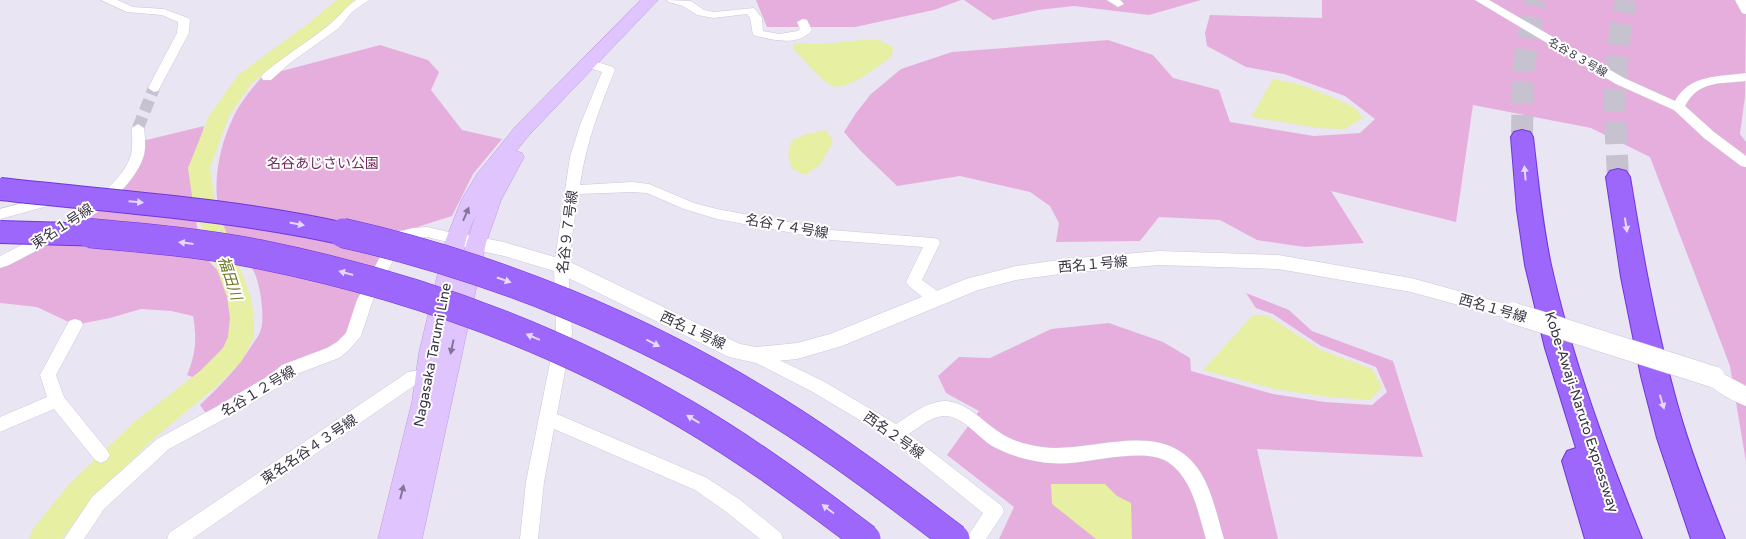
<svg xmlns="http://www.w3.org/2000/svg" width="1746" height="539" viewBox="0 0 1746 539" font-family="'Varela Round','Noto Sans JP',sans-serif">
	<rect width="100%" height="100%" fill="#eae5f2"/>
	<!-- green -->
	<g fill="#e6aedd">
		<path d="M756 0H961L934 10 855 27H767Z"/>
		<path d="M964 0H1201L1149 15 1074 6 1038 10 993 20Z"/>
		<path d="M1322 0H1746L1745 96 1740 134 1746 142V462L1730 366 1650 157 1591 128 1473 105 1456 222 1331 191 1364 243 1305 247 1257 240 1220 220 1159 217 1140 241 1056 242 1059 223 1050 206 1030 192 960 176 897 186C879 168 860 152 844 132L856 113 871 94 901 69 952 52 1108 40 1153 55 1173 78 1219 90 1230 122 1314 136 1360 133 1375 119 1345 96 1284 74 1246 67 1207 46 1205 33 1210 15 1322 18Z"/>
		<path d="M380 45 428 60 439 72 431 90 462 130 502 139 473 174 452 216 392 235 343 340 208 416 200 405C220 386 239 367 254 342 256 339 260 334 261 329 265 317 260 281 253 270 247 263 239 258 234 251 209 212 213 161 232 120 240 102 254 86 267 71L278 72Z"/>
		<path d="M204 126 192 178V191L199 240 207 259 218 271 230 297 236 319 232 338 200 380 187 375C196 354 197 338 193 316L171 311 141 309 110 318 75 325 37 307 0 303V263L33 246 117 186 138 142Z"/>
		<path d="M1246 293 1289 310 1312 331 1393 361 1423 457 1257 449 1278 539H999L1014 507 947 455 979 411 946 393 938 376 959 357 990 358 1051 329 1109 323 1163 342 1190 358 1191 371 1273 394 1325 402 1372 405 1387 392 1376 367 1321 346 1273 314 1256 308Z"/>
	</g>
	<!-- water -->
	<g fill="#e6efa2">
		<path d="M861 40H879L893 47 892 56C880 65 845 94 830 85 818 77 804 59 793 49L795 43 822 44Z"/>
		<path d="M1273 79 1301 85 1332 97 1355 108 1363 118 1344 129 1318 128 1251 117Z"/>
		<path d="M826 130 833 141 820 165 805 175 792 169 788 155 791 141 804 135Z"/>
		<path d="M1253 315H1266L1321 350 1372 369 1382 387 1370 400 1329 397 1275 389 1203 370Z"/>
		<path d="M1051 484H1105L1117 496 1131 503 1132 539H1096L1052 504Z"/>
	</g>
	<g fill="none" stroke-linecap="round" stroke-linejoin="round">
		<!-- river -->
		<path fill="#e6efa2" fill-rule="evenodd" d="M336 0H356L321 31 252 83 229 116 210 168 215 203 251 297 254 318V337L241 362 218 385 153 439 89 502 62 539H29L33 529 69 484 133 423 200 371 223 348 228 337 230 318 227 297 193 203 188 168 209 116 238 75 309 23Z"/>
		<!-- minor-tunnel -->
		<path stroke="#c7c2cf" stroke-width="12" stroke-dasharray="12 6" stroke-linecap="butt" d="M138 128 154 88"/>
		<!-- motorway-tunnel -->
		<g stroke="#c7c2cf" stroke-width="22" stroke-dasharray="22 11" stroke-linecap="butt">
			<path d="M1522 137 1523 70 1535 0"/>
			<path d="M1618 177 1614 97 1620 32 1626 0"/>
		</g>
		<!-- minor casing -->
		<g stroke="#cdc5db" stroke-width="1">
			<g id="minor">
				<path d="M101 0H117L133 7 164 9 188 18 190 20 189 33 158 91 154 92 148 88 177 33 178 22 162 15 127 12Z"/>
				<path d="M356 0H369L352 12 339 28 290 63 271 80H263L261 77 263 74C284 56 308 42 330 24 339 17 345 7 356 0Z"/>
				<path d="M667 0 691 1 704 10 714 12 754 8 762 18 763 31 779 34 798 31 800 29 797 22 803 19 807 20 812 30C799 47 771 40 753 35L750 18 747 14 714 18 697 15 683 6 669 2Z"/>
				<path d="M1107 0H1120L1124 4 1118 7Z"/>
				<path d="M1475 0H1489L1624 78 1675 101C1690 74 1719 77 1746 73V81C1720 84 1699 80 1685 106L1714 132 1746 156V167L1741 166 1704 138 1674 110 1616 84Z"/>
				<path d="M1735 0H1746V14L1742 13Z"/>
				<path d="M588 59 613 67 615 70C599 109 586 143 580 185L632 182 649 184 694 203 717 209 831 230 933 238 938 239 940 243 922 280 943 295 946 299 943 303C931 307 918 293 909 286L906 282 923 247 831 240 717 219 684 209 647 193 632 192 578 194 568 266 572 333 557 414 707 478 739 499 781 533 783 539H760L725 511 695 490 554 429 544 482 538 539H520L526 482 556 333 554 266 570 157 580 125 602 72 584 66 582 63 584 60Z"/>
				<path d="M138 124 144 128C145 137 146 146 144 155 132 196 70 232 34 252 23 257 12 265 0 268V256C38 237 117 198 131 155 133 146 132 137 132 128Z"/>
				<path d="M54 195 59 197 61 200 59 203 0 219V209Z"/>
				<path d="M427 227 461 235 463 239 461 243 456 244 427 237 403 241 373 300 361 336 349 350 339 358 294 375 282 385 228 417 169 449 104 509 84 539H64L92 497 157 439 216 407 270 375 282 365 327 348 337 342 346 333 357 300 393 233 413 228Z"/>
				<path d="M75 319 81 321 83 325 56 375 64 397 107 450 110 455 107 460 101 463 95 460 54 409 0 432V417L47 397 40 375 69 321Z"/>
				<path d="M756 349 823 381 896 424C910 415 926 402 944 401 966 401 982 421 999 432 1012 441 1027 445 1042 447 1085 453 1143 426 1181 452 1209 470 1215 510 1224 539H1206C1198 513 1193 479 1168 462 1146 448 1096 461 1071 463 1045 465 1017 459 994 447 978 438 962 414 943 416 931 417 919 427 909 434L1002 506 1004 512 986 539H966L983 513 890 438 811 391 750 360 748 355 750 350Z"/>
				<path d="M436 367 442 369 444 374 442 379 418 383 192 539H167L169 533 408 372Z"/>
			</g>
		</g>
		<!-- tertiary casing -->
		<g stroke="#cdc5db" stroke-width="1">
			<g id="tertiary">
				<path d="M456 233 504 242 568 261 740 344 756 347 797 343 830 334 966 279 1016 266 1067 259 1159 251 1278 255 1411 278 1513 306 1520 308 1523 313 1520 318 1513 320 1411 292 1278 269 1159 265 1067 273 1016 280 978 290 842 346 797 359 756 363 729 357 554 271 504 256 450 244 447 239 450 234Z"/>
				<path d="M1714 369 1746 386V406C1733 401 1710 390 1704 377L1707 371Z"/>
			</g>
		</g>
		<!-- secondary casing -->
		<g stroke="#ba9dde" stroke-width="1">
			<path id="secondary" d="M641 0H658L530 134 516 151 522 153 524 157 501 200 486 243 422 539H378L412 402 419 353 446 239 462 199 477 174 516 126ZM476 214 463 254 466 239Z"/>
		</g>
		<!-- motorway casing -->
		<g stroke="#6e37db" stroke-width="2">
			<g id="motorway">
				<path d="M1522 130 1530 132 1533 137C1538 180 1542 223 1551 265 1572 359 1606 450 1642 539H1585L1562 461 1567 451 1576 448 1545 348 1525 265 1517 210 1511 137 1514 132Z"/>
				<path d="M1618 169 1626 171 1630 177C1642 251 1655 324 1675 396 1688 445 1706 492 1725 539H1691L1657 438 1641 376 1621 277 1606 177 1610 171Z"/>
			</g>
		</g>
		<!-- minor -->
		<use href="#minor" fill="#fff" fill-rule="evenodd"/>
		<!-- tertiary -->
		<use href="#tertiary" fill="#fff" fill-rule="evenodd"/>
		<!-- secondary -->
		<use href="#secondary" fill="#dfc4fe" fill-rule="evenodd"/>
		<!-- motorway -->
		<use href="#motorway" fill="#9e67fb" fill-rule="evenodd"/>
		<!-- tertiary-bridge casing -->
		<g stroke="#cdc5db" stroke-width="22" stroke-linecap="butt">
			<path id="tertiary-bridge" d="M1513 313 1714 377"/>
		</g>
		<!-- motorway-bridge-far1 casing -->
		<g stroke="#6e37db" stroke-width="24" stroke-linecap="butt">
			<g id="motorway-bridge-far1">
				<path d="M0 189C117 202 234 209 349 235"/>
				<path d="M0 232 104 235"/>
			</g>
		</g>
		<!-- motorway-bridge casing -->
		<g stroke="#6e37db" stroke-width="30" stroke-linecap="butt">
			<g id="motorway-bridge">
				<path d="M89 233C145 238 202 243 258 254 408 284 555 337 687 415 750 452 808 495 866 539"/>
				<path d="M343 233C494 267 643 328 774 410 837 449 896 494 955 539"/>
			</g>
		</g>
		<!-- tertiary-bridge -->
		<use href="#tertiary-bridge" stroke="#fff" stroke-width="21"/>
		<!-- motorway-bridge-far1 -->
		<use href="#motorway-bridge-far1" stroke="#9e67fb" stroke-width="22"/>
		<!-- motorway-bridge -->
		<use href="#motorway-bridge" stroke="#9e67fb" stroke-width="29"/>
	</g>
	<!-- one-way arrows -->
	<defs><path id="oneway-solid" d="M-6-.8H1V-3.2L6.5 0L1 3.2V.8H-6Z" transform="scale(1.25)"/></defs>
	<g fill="#e7d9fe">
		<use href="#oneway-solid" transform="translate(1525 173) rotate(-95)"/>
		<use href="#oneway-solid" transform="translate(136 202) rotate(5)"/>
		<use href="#oneway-solid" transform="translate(297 224) rotate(11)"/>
		<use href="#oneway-solid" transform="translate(1626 225) rotate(81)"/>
		<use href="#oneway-solid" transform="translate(186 243) rotate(-173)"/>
		<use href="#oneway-solid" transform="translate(346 273) rotate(-165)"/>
		<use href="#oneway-solid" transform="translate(504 280) rotate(19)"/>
		<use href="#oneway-solid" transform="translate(533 337) rotate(-157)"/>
		<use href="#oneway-solid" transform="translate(653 343) rotate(27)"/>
		<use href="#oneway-solid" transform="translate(1662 402) rotate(73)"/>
		<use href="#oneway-solid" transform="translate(693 419) rotate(-149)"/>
		<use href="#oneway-solid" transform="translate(828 509) rotate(-143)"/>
	</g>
	<g fill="#847598">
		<use href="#oneway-solid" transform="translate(466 214) rotate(-67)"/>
		<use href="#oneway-solid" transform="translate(452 347) rotate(102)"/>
		<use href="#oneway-solid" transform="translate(402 492) rotate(-76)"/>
	</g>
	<g text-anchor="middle" stroke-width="4" stroke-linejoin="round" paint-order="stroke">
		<!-- far-street labels -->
		<g font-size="11" fill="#3a3545" stroke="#fff">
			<text transform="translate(1578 57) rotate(30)" y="4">名谷８３号線</text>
		</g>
		<!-- park labels -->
		<g font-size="14" fill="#75295c" stroke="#fff">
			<text x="323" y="168">名谷あじさい公園</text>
		</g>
		<!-- street labels -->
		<g font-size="14" fill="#3a3545" stroke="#fff">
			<text transform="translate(62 226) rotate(-33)" y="5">東名１号線</text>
			<text transform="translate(787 226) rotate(10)" y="5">名谷７４号線</text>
			<text transform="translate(567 232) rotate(-83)" y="5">名谷９７号線</text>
			<text transform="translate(1093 264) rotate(-5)" y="5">西名１号線</text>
			<text transform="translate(1493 308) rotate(16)" y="5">西名１号線</text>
			<text transform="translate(693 330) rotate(25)" y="5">西名１号線</text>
			<text transform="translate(432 355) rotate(-79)" y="5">Nagasaka Tarumi Line</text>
			<text transform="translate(258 391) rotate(-31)" y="5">名谷１２号線</text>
			<text transform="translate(1582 412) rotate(72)" y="5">Kobe-Awaji-Naruto Expressway</text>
			<text transform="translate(894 435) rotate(35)" y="5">西名２号線</text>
			<text transform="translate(309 449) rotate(-34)" y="5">東名名谷４３号線</text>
		</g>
		<!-- water labels -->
		<g font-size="15" font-style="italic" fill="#6d7725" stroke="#fff">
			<text transform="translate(230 278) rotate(72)" y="5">福田川</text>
		</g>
	</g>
</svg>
